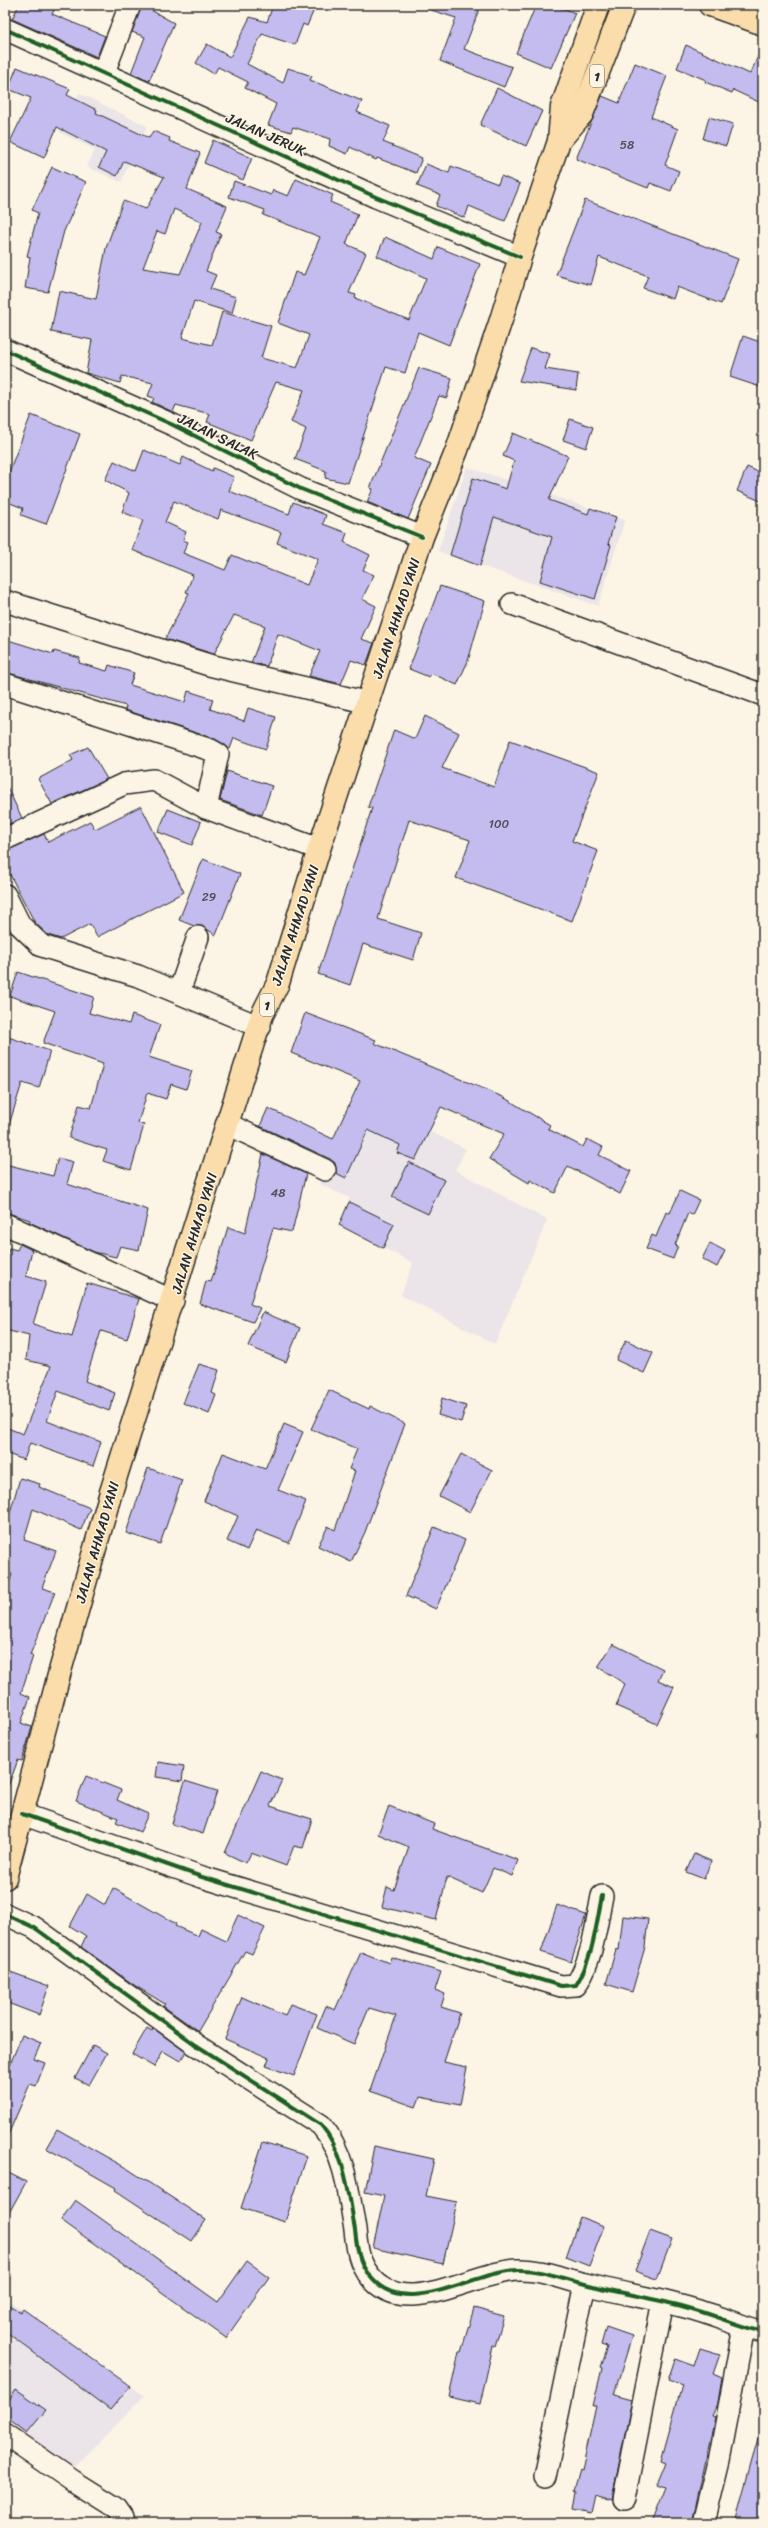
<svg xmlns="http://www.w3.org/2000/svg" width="768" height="2528" viewBox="0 0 768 2528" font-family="Sriracha,sans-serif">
	<rect width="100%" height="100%" fill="#fcf5e5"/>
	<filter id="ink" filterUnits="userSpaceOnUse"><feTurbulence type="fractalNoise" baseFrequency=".025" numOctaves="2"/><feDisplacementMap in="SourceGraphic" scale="8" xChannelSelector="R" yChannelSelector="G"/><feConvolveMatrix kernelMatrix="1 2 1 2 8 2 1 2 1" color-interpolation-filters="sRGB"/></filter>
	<g filter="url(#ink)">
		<!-- built -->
		<g fill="#ebe4e8">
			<path d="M79 93 147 126 121 182 87 167 95 150 59 132Z"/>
			<path d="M467 467 625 520 598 606 438 551Z"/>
			<path d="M379 1107 466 1149 455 1170 547 1220 495 1344 401 1295 413 1263 339 1225 350 1198 319 1184 327 1169 346 1177Z"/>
			<path d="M5 2298 144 2396 66 2476 5 2426Z"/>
		</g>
		<!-- building -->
		<g fill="#c4bcee" stroke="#2b2b2b" fill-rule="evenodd">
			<path d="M19 5H57L52 14 105 36 97 57 12 19Z"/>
			<path d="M142 5 174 23 149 81 131 73 145 37 132 32Z"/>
			<path d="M273 5H316L307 26 303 24 295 45 262 34 247 64 283 83 288 68 312 76 310 80 362 101 357 112 390 126 383 142 422 158 416 173 377 158 376 160 350 147 347 154 329 146 330 139 293 127 291 132 268 125 276 104 245 88 248 82 218 67 214 74 196 63 207 44 230 57 250 17 267 22Z"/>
			<path d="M425 5H481L464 49 512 67 504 87 440 61 456 18 425 8Z"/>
			<path d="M536 5H556L575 13 551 68 516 53Z"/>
			<path d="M686 45 750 74 763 45V104L733 90 732 93 705 82 706 80 677 68Z"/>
			<path d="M635 63 667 76 651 117 678 129 665 165 679 171 671 191 650 183 648 188 576 159 602 96 619 103Z"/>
			<path d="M17 67 70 89 67 95 97 110 96 113 149 138 153 131 170 138 169 141 200 153 187 189 227 206 216 232 221 234 206 271 216 275 210 289 236 297 232 313 194 301 182 338 212 345 222 312 271 326 261 358 297 368 309 335 278 323 295 272 304 275 320 237 263 215 265 210 229 197 234 181 271 195 273 190 288 196 296 179 333 195 330 202 358 214 346 244 366 253 349 293 356 295 355 298 409 320 426 278 377 256 385 237 434 259 438 247 480 264 449 345 418 332 405 373 386 367 348 483 325 478 326 471 295 459 306 429 291 422 304 390 276 382 251 440 207 422 210 414 176 405 173 412 152 402 154 398 148 396 153 383 122 376 120 383 86 373 92 340 51 332 59 291 96 299 106 248 123 201 146 209 164 177 124 161 117 176 99 167 106 152 57 127 44 158 10 142 31 98 8 89ZM174 209 202 222 180 274 143 268 157 231 165 234Z"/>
			<path d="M497 88 542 111 526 146 480 125Z"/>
			<path d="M709 117 733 124 726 146 703 139Z"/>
			<path d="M213 140 252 158 243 180 204 163Z"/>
			<path d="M426 164 449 173 451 166 498 184 501 176 520 184 505 221 469 206 465 218 436 206 440 195 417 186Z"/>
			<path d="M52 167 86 182 64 231 48 292 25 288 30 257 27 256 38 213 32 210Z"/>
			<path d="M585 200 738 259 721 304 677 287 673 299 643 288 648 276 599 257 591 285 556 275Z"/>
			<path d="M743 336 763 343V388L730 377Z"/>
			<path d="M531 348 550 354 545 369 578 374 576 390 519 381Z"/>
			<path d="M419 368 452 378 447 398 439 396 414 458 431 465 408 519 367 502 373 489 370 488Z"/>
			<path d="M31 415 80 434 46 524 21 515 23 508 5 501V482Z"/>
			<path d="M570 419 593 427 586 448 563 440Z"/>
			<path d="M513 433 568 456 549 500 588 514 590 508 616 517 608 544 611 545 595 599 540 581 552 537 494 517 480 566 450 555 473 478 506 489 514 461 503 456Z"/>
			<path d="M144 450 180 465 183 457 212 471 213 468 234 477 229 491 289 514 293 502 326 515 323 524 347 533 344 542 370 555 363 570 374 575 362 599 376 606 361 639 374 643 366 665 351 660 341 684 309 676 320 651 278 634 267 666 251 663 265 626 234 615 214 654 165 639 189 593 186 592 193 575 132 550 143 520 122 512 129 493 105 480 114 461 136 471ZM174 501 218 519 221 510 281 532 277 543 318 559 307 585 232 555 225 570 183 553 188 542 183 540 186 532 165 522Z"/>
			<path d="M747 467 763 474V502L737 491Z"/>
			<path d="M440 586 485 601 468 661 457 685 431 673 429 677 409 669Z"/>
			<path d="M5 639 53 654 54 651 80 658 79 663 107 671 109 665 134 673 130 685 185 702 188 691 213 699 210 709 244 721 248 708 276 717 266 749 234 738 230 749 215 739 125 710 126 706 5 672Z"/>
			<path d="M425 716 459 733 442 768 494 787 510 740 599 772 572 841 598 851 572 921 456 878 470 840 409 820 378 919 421 933 413 960 363 944 350 985 318 974 372 808 368 807 394 730 415 739Z"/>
			<path d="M88 747 107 779 52 804 38 779 73 760 70 755Z"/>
			<path d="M227 771 272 786 262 815 220 800Z"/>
			<path d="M5 783 22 818 5 826Z"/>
			<path d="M141 806 184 892 97 937 90 924 61 939 48 935 35 923 5 865V851L44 834 48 842 90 821 95 829Z"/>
			<path d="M168 809 201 822 192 845 158 832Z"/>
			<path d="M203 859 240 874 216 935 202 926H194L179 920Z"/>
			<path d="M18 972 94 997 89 1013 129 1024 132 1015 160 1025 149 1057 192 1071 186 1089 171 1084 166 1099 147 1093 138 1123 144 1125 131 1170 103 1161 107 1150 69 1138 79 1105 91 1108 103 1064 43 1043 55 1011 10 996Z"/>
			<path d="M305 1013 376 1040 374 1043 503 1097 550 1125 548 1129 583 1147 587 1139 603 1147 599 1155 631 1171 620 1194 568 1166 555 1193 530 1180 529 1183 489 1159 504 1134 441 1107 415 1160 397 1153 400 1145 368 1130 346 1178 336 1173 335 1163 330 1159 260 1126 268 1108 333 1139 360 1081 291 1053Z"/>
			<path d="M8 1037 50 1051 39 1088 22 1083 9 1125 5 1124V1048Z"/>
			<path d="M263 1154 306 1174 292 1232 273 1228 250 1304 260 1308 253 1322 200 1304 206 1281 211 1282 228 1227 245 1233Z"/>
			<path d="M58 1158 73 1162 67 1184 148 1210 139 1250 120 1246 116 1257 94 1252 29 1222 30 1220 5 1212V1164L53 1176Z"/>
			<path d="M409 1162 444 1180 428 1214 392 1197Z"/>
			<path d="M680 1191 699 1200 692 1215 688 1213 675 1245 678 1246 673 1259 646 1249 652 1235 656 1237 666 1212 670 1213Z"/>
			<path d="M349 1202 394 1224 383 1248 339 1225Z"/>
			<path d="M710 1243 725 1251 717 1267 702 1259Z"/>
			<path d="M20 1244 32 1250 26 1276 46 1282 33 1324 72 1337 87 1283 139 1299 127 1339 101 1331 85 1381 115 1393 109 1411 58 1391 47 1421 101 1442 93 1466 30 1443 24 1460 5 1453V1427L23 1434 51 1366 26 1360 29 1336 5 1330V1267L9 1248 17 1250Z"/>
			<path d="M263 1312 300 1328 286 1362 248 1346Z"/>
			<path d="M626 1340 653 1353 644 1373 616 1360Z"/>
			<path d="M199 1364 219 1370 212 1393 216 1395 209 1414 183 1403Z"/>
			<path d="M329 1390 369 1409 370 1406 405 1424 365 1532 351 1562 318 1546 328 1526 335 1530 355 1471 349 1469 357 1449 311 1429Z"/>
			<path d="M442 1398 466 1406 461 1422 438 1415Z"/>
			<path d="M284 1424 303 1432 278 1490 306 1501 289 1543 256 1530 247 1550 227 1541 238 1516 204 1501 223 1453 265 1469Z"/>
			<path d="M461 1454 492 1470 470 1512 439 1496Z"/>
			<path d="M148 1468 182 1480 160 1544 126 1533Z"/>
			<path d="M20 1478 40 1484 39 1487 90 1508 81 1530 33 1509 24 1540 56 1551 42 1588 55 1592 30 1655 33 1656 21 1693 30 1697 21 1723 32 1727 22 1761 18 1760 7 1789 5 1598 12 1574 5 1572V1530Z"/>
			<path d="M434 1527 465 1540 436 1609 406 1596Z"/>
			<path d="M613 1644 663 1669 658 1680 674 1687 657 1724 616 1706 625 1684 598 1667Z"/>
			<path d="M158 1762 184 1766 182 1781 156 1777Z"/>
			<path d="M261 1771 282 1780 270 1806 312 1819 303 1848 294 1846 286 1866 251 1853 246 1863 225 1853Z"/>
			<path d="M86 1776 121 1790 117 1800 148 1814 140 1832 116 1822 118 1818 76 1801Z"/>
			<path d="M185 1781 217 1791 203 1834 172 1824Z"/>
			<path d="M389 1806 434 1824 432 1829 518 1860 512 1876 493 1868 482 1893 447 1877 436 1920 382 1907 387 1887 394 1890 409 1847 378 1834Z"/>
			<path d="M694 1854 711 1861 704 1879 686 1872Z"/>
			<path d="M113 1888 176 1924 175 1926 198 1936 201 1929 226 1941 238 1915 265 1928 252 1954 245 1951 198 2031 163 2006 165 2004 134 1985 81 1947 86 1936 70 1926 87 1894 105 1905Z"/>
			<path d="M557 1905 586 1915 571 1962 541 1952Z"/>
			<path d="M623 1916 648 1919 645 1947 632 1992 606 1984 616 1949 619 1950Z"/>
			<path d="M361 1952 389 1963 391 1957 441 1972 435 1990 445 1994 441 2007 460 2013 444 2062 467 2067 460 2105 420 2097 416 2107 370 2091 396 2016 369 2008 354 2044 317 2028 326 2006 335 2010Z"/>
			<path d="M5 1970 49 1986 39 2015 5 2002Z"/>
			<path d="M242 1997 285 2016 290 2004 317 2014 294 2076 266 2066 269 2058 225 2039Z"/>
			<path d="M147 2028 152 2031 153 2028 186 2052 180 2061 163 2051 154 2067 132 2054Z"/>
			<path d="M22 2035 41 2043 34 2059 45 2063 36 2086 30 2084 5 2142V2065L9 2067Z"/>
			<path d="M93 2045 107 2053 89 2085 75 2078Z"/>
			<path d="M57 2129 128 2169 206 2220 192 2241 115 2190 116 2188 46 2148Z"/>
			<path d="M263 2142 307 2156 285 2222 241 2208Z"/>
			<path d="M374 2146 434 2159 426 2196 457 2202 443 2264 373 2248 384 2196 365 2192Z"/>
			<path d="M5 2171 26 2182 5 2220Z"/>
			<path d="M75 2200 218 2302 247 2261 269 2277 226 2338 61 2220Z"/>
			<path d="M580 2217 604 2226 589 2266 566 2257Z"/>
			<path d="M650 2231 672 2239 657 2279 635 2271Z"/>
			<path d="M5 2303 21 2312 23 2309 130 2386 110 2410 5 2331Z"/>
			<path d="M474 2308 504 2316 495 2346H493L480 2404 449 2397 459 2352H461Z"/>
			<path d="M606 2327 632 2336 614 2394 632 2399 612 2499 595 2494 591 2512 573 2508 576 2490 574 2489 580 2469 582 2470 596 2406H593L602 2368 600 2367 607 2347 601 2345Z"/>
			<path d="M700 2348 720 2354 713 2374 722 2378 718 2402 712 2416 715 2417 692 2523H651L665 2488 657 2485 666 2463 661 2461 682 2385 668 2380 675 2359 694 2366Z"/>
			<path d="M16 2389 46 2410 27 2433 5 2416V2406Z"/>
			<path d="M758 2438 763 2439V2523H735Z"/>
		</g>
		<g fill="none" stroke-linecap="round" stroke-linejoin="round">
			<!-- minor casing -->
			<g stroke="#2b2b2b" stroke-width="24">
				<g id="minor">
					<path d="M5 29 376 197 520 257"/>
					<path d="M104 72 130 5"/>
					<path d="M5 350 173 425 301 489 422 537"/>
					<path d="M5 601 209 665 369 703"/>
					<path d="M512 604 763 695"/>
					<path d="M5 684 211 750 218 754 206 808"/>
					<path d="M5 839 124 784 154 780 206 808 319 849"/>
					<path d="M5 895 20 925 42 946 138 976 260 1027"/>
					<path d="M179 992 198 937"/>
					<path d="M227 1124 325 1170"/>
					<path d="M5 1224 173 1301"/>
					<path d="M22 1814 202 1877 561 1986 576 1985C593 1958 596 1926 602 1896"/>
					<path d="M5 1914 35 1928 196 2045 321 2125C345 2153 349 2194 355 2230 357 2247 358 2261 369 2275 404 2322 470 2272 518 2270 541 2269 563 2279 585 2284 618 2293 653 2298 685 2307 712 2314 737 2325 763 2332"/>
					<path d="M5 2434 73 2481 116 2508 123 2518 124 2523"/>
					<path d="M545 2477 585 2284"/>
					<path d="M624 2499 663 2302"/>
					<path d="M704 2523 719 2461 744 2327"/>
				</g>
			</g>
			<!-- trunk casing -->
			<g stroke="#2b2b2b" stroke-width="25">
				<g id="trunk">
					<path d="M710 5 763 24"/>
					<path d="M759 5 763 7"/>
					<path d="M559 141 582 114 624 5"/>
					<path d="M5 1878 60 1671 111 1492 227 1124 262 1015 278 983 319 849 422 537 457 450 501 320 520 257 559 141 562 107 598 5"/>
				</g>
			</g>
			<!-- minor -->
			<use href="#minor" stroke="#fcf5e5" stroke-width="21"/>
			<!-- trunk -->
			<use href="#trunk" stroke="#fbddab" stroke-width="22"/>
			<!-- cycleway casing -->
			<g stroke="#fcf5e5" stroke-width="6">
				<g id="cycleway">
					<path d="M5 29 376 197 520 257"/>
					<path d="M5 350 173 425 301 489 422 537"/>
					<path d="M22 1814 202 1877 561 1986 576 1985C593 1958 596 1926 602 1896"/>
					<path d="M5 1914 35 1928 196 2045 321 2125C345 2153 349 2194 355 2230 357 2247 358 2261 369 2275 404 2322 470 2272 518 2270 541 2269 563 2279 585 2284 618 2293 653 2298 685 2307 712 2314 737 2325 763 2332"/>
				</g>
			</g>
			<!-- cycleway -->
			<use href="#cycleway" stroke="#1b5e20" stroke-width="4"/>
		</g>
	</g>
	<g text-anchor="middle" stroke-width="3" stroke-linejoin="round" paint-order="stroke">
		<!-- number labels -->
		<g font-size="12" fill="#514f5c">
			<text x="627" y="149">58</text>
			<text x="499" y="828">100</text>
			<text x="209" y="901">29</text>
			<text x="278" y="1197">48</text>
		</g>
		<!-- shield labels -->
		<g fill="#fcf5e5" stroke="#6a6863" stroke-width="1">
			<rect x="590" y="65" width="14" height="22" rx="3"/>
			<rect x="260" y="994" width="14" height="22" rx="3"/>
		</g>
		<g font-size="13" font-weight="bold" fill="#2b2b2b">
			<text x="597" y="81">1</text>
			<text x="267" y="1010">1</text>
		</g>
		<!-- street labels -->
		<g font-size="14" fill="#2b2b2b" stroke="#fcf5e5">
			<text transform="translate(266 134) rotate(24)" y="5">JALAN JERUK</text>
			<text transform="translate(218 436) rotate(26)" y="5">JALAN SALAK</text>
			<text transform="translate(396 618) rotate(-72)" y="5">JALAN AHMAD YANI</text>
			<text transform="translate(295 925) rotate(-72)" y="5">JALAN AHMAD YANI</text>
			<text transform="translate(194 1233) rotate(-73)" y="5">JALAN AHMAD YANI</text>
			<text transform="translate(97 1542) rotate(-74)" y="5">JALAN AHMAD YANI</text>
		</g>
	</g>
	<!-- margin -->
	<rect width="768" height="2528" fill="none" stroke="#fcf5e5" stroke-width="20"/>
	<rect x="10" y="10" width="748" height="2508" fill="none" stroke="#2b2b2b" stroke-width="1.5" filter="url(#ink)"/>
</svg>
